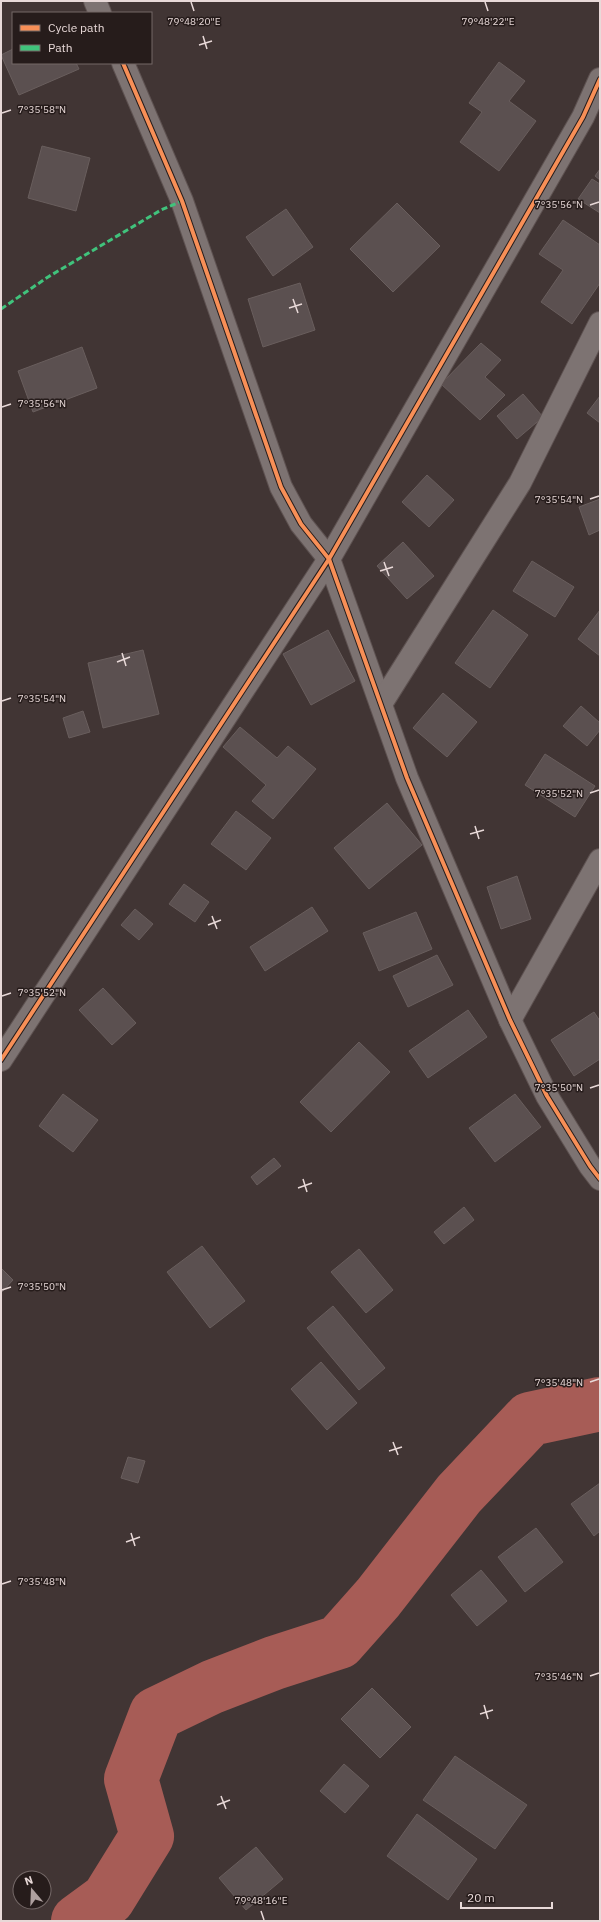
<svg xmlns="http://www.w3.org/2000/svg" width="601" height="1922" viewBox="0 0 601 1922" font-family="'IBM Plex Sans',sans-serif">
	<rect width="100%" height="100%" fill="#413534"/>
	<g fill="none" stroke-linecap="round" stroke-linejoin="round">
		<!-- river -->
		<path stroke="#a75c56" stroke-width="54" d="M78 1921 108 1899 147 1836 131 1779 156 1714 212 1687 274 1663 339 1642 378 1598 459 1494 530 1419 600 1404"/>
	</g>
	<!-- building -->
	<g fill="#5b5050" stroke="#695e5d">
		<path d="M13 49V63H76L79 69 19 95 1 55Z"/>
		<path d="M499 62 525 81 509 101 536 121 499 171 460 142 482 112 469 103Z"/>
		<path d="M42 146 90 158 76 211 28 198Z"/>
		<path d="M600 169V180L595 176Z"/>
		<path d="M592 179 600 184V213L578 199Z"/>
		<path d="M397 203 440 246 393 292 350 249Z"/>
		<path d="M286 209 313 247 273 276 246 237Z"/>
		<path d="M563 220 600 245V283L572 324 541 302 563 270 539 254Z"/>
		<path d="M300 283 315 330 263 347 248 299Z"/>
		<path d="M481 343 501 360 485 377 505 395 480 420 441 384Z"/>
		<path d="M82 347 97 388 33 412 18 371Z"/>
		<path d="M523 394 543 417 517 439 497 416Z"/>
		<path d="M600 396V423L587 413Z"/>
		<path d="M427 475 454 500 429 527 402 502Z"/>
		<path d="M600 499V530L589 535 579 507Z"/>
		<path d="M403 542 434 576 407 599 377 566Z"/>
		<path d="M532 561 574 587 555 617 513 591Z"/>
		<path d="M493 610 528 635 490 688 455 663Z"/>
		<path d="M600 610V656L578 639Z"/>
		<path d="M328 630 355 681 311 705 283 654Z"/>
		<path d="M143 650 159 714 103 728 88 663Z"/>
		<path d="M443 693 477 722 447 757 413 728Z"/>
		<path d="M581 706 600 723V730L587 746 563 726Z"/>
		<path d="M83 711 90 732 69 738 63 718Z"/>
		<path d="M240 727 277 758 288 746 316 769 273 819 252 801 266 785 223 747Z"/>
		<path d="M545 754 595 786 575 817 525 785Z"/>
		<path d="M387 803 422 845 369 889 334 848Z"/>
		<path d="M236 811 271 838 246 870 211 844Z"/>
		<path d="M517 876 531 919 501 929 487 887Z"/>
		<path d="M184 884 209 902 195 922 169 904Z"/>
		<path d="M312 907 328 931 265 971 250 947Z"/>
		<path d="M135 909 153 924 139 940 121 925Z"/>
		<path d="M416 912 432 949 379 971 363 933Z"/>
		<path d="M437 955 453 985 408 1007 393 976Z"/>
		<path d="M103 988 136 1023 112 1045 79 1010Z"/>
		<path d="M468 1010 487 1037 428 1078 409 1051Z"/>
		<path d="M594 1012 600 1021V1059L574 1076 551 1040Z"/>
		<path d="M359 1042 390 1072 331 1132 300 1102Z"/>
		<path d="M63 1094 98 1120 73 1152 39 1126Z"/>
		<path d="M515 1094 541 1127 495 1162 469 1128Z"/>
		<path d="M274 1158 281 1166 257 1185 251 1177Z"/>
		<path d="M464 1207 474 1220 444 1244 434 1232Z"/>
		<path d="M202 1246 245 1301 210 1328 167 1272Z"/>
		<path d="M359 1249 393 1290 366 1313 331 1272Z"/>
		<path d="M1 1268 13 1280 1 1293Z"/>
		<path d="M333 1306 385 1368 359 1390 307 1328Z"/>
		<path d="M321 1362 357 1403 327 1430 291 1389Z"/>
		<path d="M128 1457 145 1461 138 1483 121 1478Z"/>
		<path d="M600 1483V1531L594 1536 571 1504Z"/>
		<path d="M536 1528 563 1562 525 1592 498 1557Z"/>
		<path d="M481 1570 507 1601 477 1626 451 1595Z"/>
		<path d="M372 1688 411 1727 380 1758 341 1719Z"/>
		<path d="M455 1756 527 1805 495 1849 423 1800Z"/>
		<path d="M344 1764 369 1786 345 1813 320 1791Z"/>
		<path d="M417 1814 477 1859 448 1900 387 1856Z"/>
		<path d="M256 1847 283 1879 246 1910 219 1878Z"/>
	</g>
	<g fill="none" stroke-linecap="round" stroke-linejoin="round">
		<!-- minor casing -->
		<g stroke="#5e5251" stroke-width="24">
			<g id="minor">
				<path d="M95 1 100 13"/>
				<path d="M123 63 182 201 281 487 301 524 329 559 407 778 510 1020 547 1096 590 1166 600 1179"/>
				<path d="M381 704 520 483 600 323"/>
				<path d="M510 1020 600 860"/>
				<path d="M1 1060 329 559 583 117 600 79"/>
			</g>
		</g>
		<!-- minor -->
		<use href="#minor" stroke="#7d7372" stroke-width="22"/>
		<!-- quiet -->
		<path stroke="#40c37c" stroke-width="3" stroke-dasharray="6 3" stroke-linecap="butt" d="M1 309 48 277 161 210 182 201"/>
		<!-- cycleway casing -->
		<g stroke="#261c1b" stroke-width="6">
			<g id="cycleway">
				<path d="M123 63 182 201 281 487 301 524 329 559 407 778 510 1020 547 1096 590 1166 600 1179"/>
				<path d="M1 1060 329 559 583 117 600 79"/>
			</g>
		</g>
		<!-- cycleway -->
		<use href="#cycleway" stroke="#f78f57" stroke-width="4"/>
	</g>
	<!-- ticks -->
	<path fill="none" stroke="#e8d9d8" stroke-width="1.5" d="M191 2 194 11M485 2 488 11M203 36 207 49M199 45 212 41M2 113 11 110M590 205 599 202M293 299 298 313M289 308 302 304M2 407 11 404M590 499 599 496M384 562 389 576M380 571 393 567M122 653 126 666M117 662 130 657M2 701 11 698M590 793 599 790M475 826 479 839M470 834 484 830M212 916 217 929M208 925 221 920M2 996 11 993M590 1088 599 1085M303 1179 307 1192M298 1188 312 1183M2 1290 11 1287M590 1382 599 1379M393 1442 398 1455M389 1451 402 1447M131 1533 135 1546M126 1542 140 1537M2 1584 11 1581M590 1676 599 1673M484 1705 488 1719M480 1714 493 1710M221 1796 226 1809M217 1805 230 1800M261 1911 264 1920"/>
	<g font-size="10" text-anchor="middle" fill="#e8d9d8" stroke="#261c1b" stroke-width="3" stroke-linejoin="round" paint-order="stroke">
		<text x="194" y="25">79°48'20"E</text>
		<text x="488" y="25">79°48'22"E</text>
		<text x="42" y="113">7°35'58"N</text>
		<text x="559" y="208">7°35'56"N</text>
		<text x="42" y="407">7°35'56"N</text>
		<text x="559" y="503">7°35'54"N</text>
		<text x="42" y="702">7°35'54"N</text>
		<text x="559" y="797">7°35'52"N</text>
		<text x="42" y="996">7°35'52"N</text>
		<text x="559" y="1091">7°35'50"N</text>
		<text x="42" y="1290">7°35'50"N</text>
		<text x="559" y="1386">7°35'48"N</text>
		<text x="42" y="1585">7°35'48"N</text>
		<text x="559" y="1680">7°35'46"N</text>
		<text x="261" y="1904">79°48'16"E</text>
	</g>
	<!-- border -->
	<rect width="601" height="1922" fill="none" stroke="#e8d9d8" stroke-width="4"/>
	<!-- legend -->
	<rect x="12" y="12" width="140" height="52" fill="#261c1b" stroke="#746867"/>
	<rect x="20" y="25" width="20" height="6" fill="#f78f57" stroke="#746867"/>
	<text x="48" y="32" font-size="12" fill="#e8d9d8">Cycle path</text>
	<rect x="20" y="45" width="20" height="6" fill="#40c37c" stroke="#746867"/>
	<text x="48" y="52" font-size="12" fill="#e8d9d8">Path</text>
	<!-- north arrow -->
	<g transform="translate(32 1890) rotate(341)"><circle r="19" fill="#261c1b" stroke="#746867"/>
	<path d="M0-3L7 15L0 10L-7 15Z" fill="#aea09f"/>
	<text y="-6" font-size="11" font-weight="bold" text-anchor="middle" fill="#e8d9d8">N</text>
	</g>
	<!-- scale -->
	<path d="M461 1902v6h91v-6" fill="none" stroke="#e8d9d8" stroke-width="2"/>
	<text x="467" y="1902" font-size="12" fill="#e8d9d8" stroke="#261c1b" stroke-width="3" paint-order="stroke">20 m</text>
</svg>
